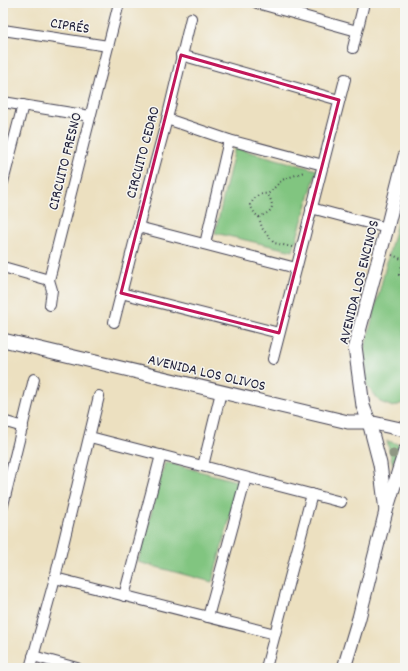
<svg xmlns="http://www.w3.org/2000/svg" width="408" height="671" viewBox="0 0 408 671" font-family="Dekko,sans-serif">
	<rect width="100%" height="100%" fill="#f6f6f2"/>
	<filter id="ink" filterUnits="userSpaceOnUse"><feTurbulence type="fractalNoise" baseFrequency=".025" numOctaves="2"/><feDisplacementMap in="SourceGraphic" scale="8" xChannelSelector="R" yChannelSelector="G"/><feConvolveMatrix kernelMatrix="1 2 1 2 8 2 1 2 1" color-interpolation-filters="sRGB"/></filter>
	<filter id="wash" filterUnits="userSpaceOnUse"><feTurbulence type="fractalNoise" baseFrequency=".012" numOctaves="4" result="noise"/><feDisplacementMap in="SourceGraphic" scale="16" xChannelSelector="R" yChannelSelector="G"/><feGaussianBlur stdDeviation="0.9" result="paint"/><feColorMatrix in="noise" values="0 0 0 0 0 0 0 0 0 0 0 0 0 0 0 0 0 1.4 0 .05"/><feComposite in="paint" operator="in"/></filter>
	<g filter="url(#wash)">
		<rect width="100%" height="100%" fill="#ece0c0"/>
		<!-- green -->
		<g fill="#81c580" stroke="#52745e">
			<path d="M235 148 317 170 293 251 215 233Z"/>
			<path d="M405 190V402L393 407 380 402 367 386 365 348 389 254Z"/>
			<path d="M387 441 399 444 393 465Z"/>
			<path d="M165 462 240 482 212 582 138 562Z"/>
		</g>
	</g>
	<g filter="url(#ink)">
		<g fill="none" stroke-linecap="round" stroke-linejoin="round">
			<!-- minor casing -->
			<g stroke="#403e4f" stroke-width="12">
				<g id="minor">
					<path d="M257 3 357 31"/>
					<path d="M3 30 108 46"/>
					<path d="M353 48 364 3"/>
					<path d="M181 55 339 100"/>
					<path d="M3 102 90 116"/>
					<path d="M167 119 229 140 323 165"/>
					<path d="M3 182 23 105"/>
					<path d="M311 208 387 228"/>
					<path d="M138 227 296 268"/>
					<path d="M205 244 229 140"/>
					<path d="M3 267 49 280"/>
					<path d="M121 293 279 333"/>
					<path d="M50 305 52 290 49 280 119 3"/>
					<path d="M114 322 138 227 167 119 191 18"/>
					<path d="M273 359 345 79"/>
					<path d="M3 421 23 427"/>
					<path d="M90 437 341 502"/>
					<path d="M203 466 221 392"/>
					<path d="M3 505 34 379"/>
					<path d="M55 578 275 634"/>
					<path d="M124 596 161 455"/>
					<path d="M208 617 246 478"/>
					<path d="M33 656 77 668"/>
					<path d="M30 668 55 578 99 396"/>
					<path d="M266 668 312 494"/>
				</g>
			</g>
			<!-- tertiary casing -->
			<g stroke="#403e4f" stroke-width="15">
				<g id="tertiary">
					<path d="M3 340 348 422H369L405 430"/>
					<path d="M386 511 380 464 369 422 363 406 355 346 387 228 405 156"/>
					<path d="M344 668 359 618 386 511 405 451"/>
				</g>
			</g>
			<!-- path -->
			<g stroke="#403e4f" stroke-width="2" stroke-dasharray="1 3" stroke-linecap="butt">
				<path d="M259 217C273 211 275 208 268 194"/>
				<path d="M292 247 274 243 262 228 259 217 255 214 250 205C255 197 258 193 268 194L282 180 304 172"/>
				<path d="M392 255 404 260"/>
				<path d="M405 255 399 275 405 277"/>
			</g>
			<!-- minor -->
			<use href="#minor" stroke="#fff" stroke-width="10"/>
			<!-- tertiary -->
			<use href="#tertiary" stroke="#fff" stroke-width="13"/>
		</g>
		<!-- trees -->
		<circle fill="#8f9784" cx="393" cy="454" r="4.5"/>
	</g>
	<!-- marked area -->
	<path fill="none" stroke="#c2185b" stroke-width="3" stroke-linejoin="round" d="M181 55 339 100 279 333 121 293Z"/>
	<g text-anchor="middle" stroke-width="3" stroke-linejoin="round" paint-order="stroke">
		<!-- street labels -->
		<g font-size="15" fill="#22223b" stroke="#f6f6f2">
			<text transform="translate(70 25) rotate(9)" y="5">CIPRÉS</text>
			<text transform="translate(142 152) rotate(-75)" y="5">CIRCUITO CEDRO</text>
			<text transform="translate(64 161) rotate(-76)" y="5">CIRCUITO FRESNO</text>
			<text transform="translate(358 282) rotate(-76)" y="5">AVENIDA LOS ENCINOS</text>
			<text transform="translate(207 372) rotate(13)" y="5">AVENIDA LOS OLIVOS</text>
		</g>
	</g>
	<!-- margin -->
	<rect width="408" height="671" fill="none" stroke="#f6f6f2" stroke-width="16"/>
</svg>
